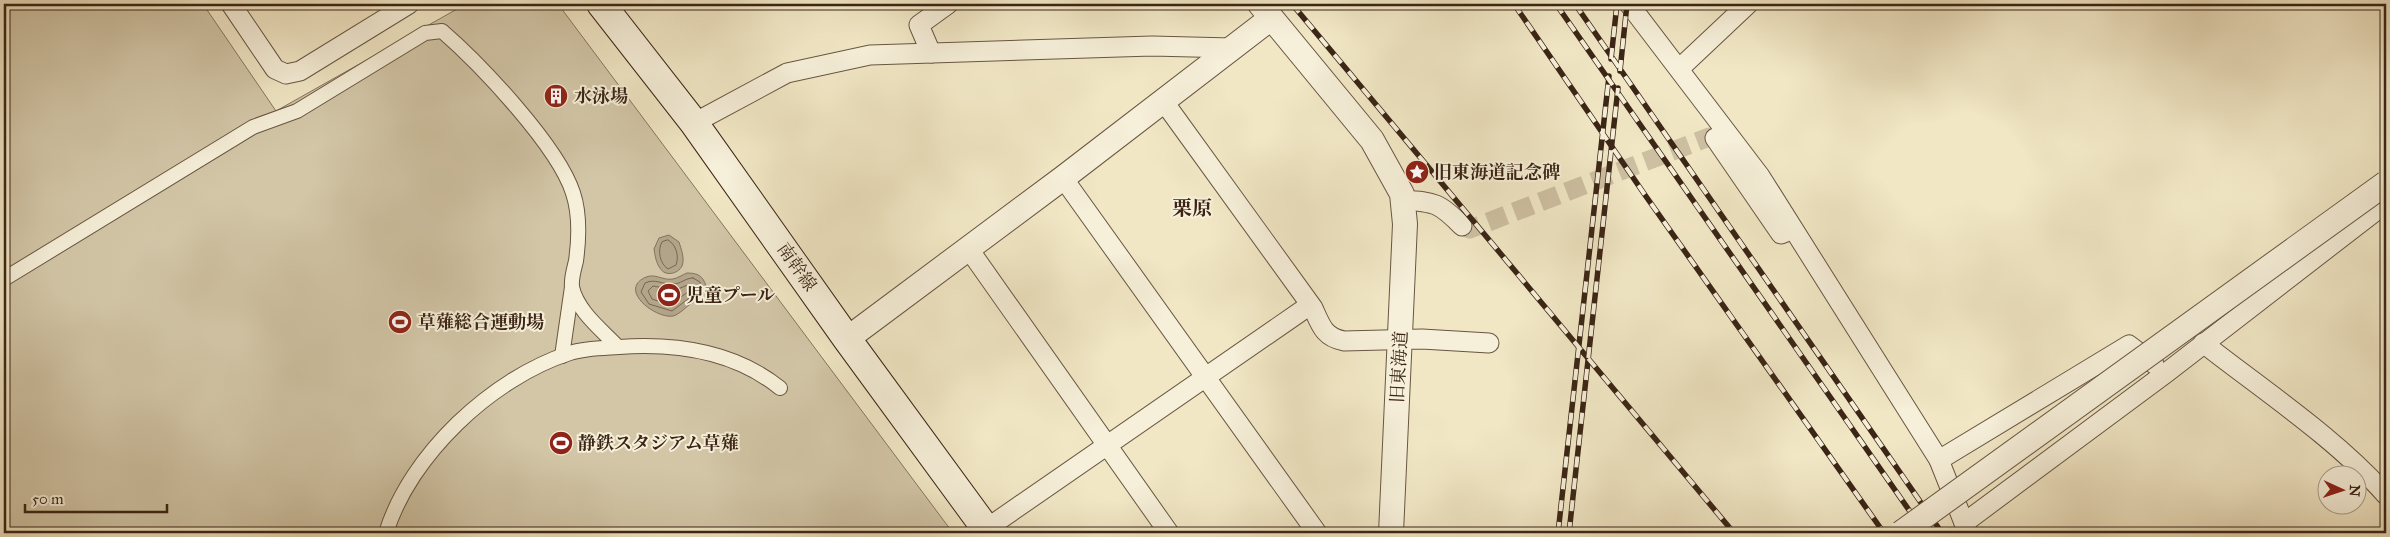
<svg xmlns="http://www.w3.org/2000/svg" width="2390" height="537" viewBox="0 0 2390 537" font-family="'IM FELL Great Primer','Noto Serif JP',serif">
	<rect width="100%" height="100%" fill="#f1e7c5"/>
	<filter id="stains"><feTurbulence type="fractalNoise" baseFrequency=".004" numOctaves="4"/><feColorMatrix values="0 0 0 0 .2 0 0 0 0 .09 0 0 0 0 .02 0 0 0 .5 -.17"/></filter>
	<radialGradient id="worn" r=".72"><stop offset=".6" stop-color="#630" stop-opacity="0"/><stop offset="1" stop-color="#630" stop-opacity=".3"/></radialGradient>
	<!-- green -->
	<path fill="#d2c6a7" stroke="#86765e" d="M4 4H203L276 111 466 4H558L953 533H4Z"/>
	<!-- water -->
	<g fill="#b3a58a" stroke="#83725c">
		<path d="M669 235 679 242C681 249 685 258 682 266 678 274 665 277 660 268 656 263 655 255 654 249L659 238Z"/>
		<path d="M687 273C698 273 703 276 706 286 703 296 697 300 689 305 684 309 678 315 673 316 656 319 619 291 644 278 655 272 662 281 673 279 678 278 682 275 687 273Z"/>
	</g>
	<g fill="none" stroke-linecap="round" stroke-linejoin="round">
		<!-- shore -->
		<g stroke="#776550" stroke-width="1">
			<path d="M668 240C677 245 679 257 676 265L668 269C660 264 657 250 662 242Z"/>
			<path d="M693 278 700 282V290L672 311 649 304 641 292 645 283C656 278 662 285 673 284 681 284 685 278 693 278Z"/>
			<path d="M688 285H692V289L670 305 652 299 648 291 653 286 675 290Z"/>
		</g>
		<!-- minor-tunnel -->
		<path stroke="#cdc0a2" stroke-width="19" stroke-dasharray="19 9" stroke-linecap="butt" d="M1462 226 1470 229 1709 137 1715 138"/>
		<!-- pedestrian casing -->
		<g stroke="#685642" stroke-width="16">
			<g id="pedestrian">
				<path d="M4 279 253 127 297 111 425 33 442 31C480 64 558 146 573 193 580 214 579 239 576 261 574 269 571 279 572 287 577 311 602 330 618 347"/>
				<path d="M562 356 572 287"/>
				<path d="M386 533C410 455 492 378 570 353 585 348 603 348 619 347 676 343 734 351 780 388"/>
			</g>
		</g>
		<!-- minor casing -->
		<g stroke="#685642" stroke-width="21">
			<g id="minor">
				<path d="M231 4 275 69 286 74 300 71 409 4"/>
				<path d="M1629 4 1760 176 1939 460 1968 533"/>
				<path d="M931 53 919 25 948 4"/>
				<path d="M1679 69 1748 4"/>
				<path d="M1164 102 1313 308C1321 326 1324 337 1344 341L1422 339 1489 343"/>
				<path d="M694 123 787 73 870 55 1152 46 1232 48"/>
				<path d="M1715 138 1781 234 1793 229"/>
				<path d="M1063 178 1317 533"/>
				<path d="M1403 200C1435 202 1440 203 1462 226"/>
				<path d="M968 248 1169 533"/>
				<path d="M2203 343C2263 390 2337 439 2386 495"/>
				<path d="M1939 460 2129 345 2154 364"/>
				<path d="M1964 523 2166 373 2386 203"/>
				<path d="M986 529 1310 305"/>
			</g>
		</g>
		<!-- tertiary casing -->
		<g stroke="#685642" stroke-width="26">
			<g id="tertiary">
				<path d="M1260 4 1372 140 1402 194 1405 224 1391 533"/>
				<path d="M847 339 1063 178 1270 19"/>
			</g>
		</g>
		<!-- secondary casing -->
		<g stroke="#3b2516" stroke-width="30">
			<path id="secondary" d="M601 4 694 123 847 339 989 533"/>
		</g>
		<!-- pedestrian -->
		<use href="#pedestrian" stroke="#f6efd9" stroke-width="14"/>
		<!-- minor -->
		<use href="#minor" stroke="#f6efd9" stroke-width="19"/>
		<!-- tertiary -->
		<use href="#tertiary" stroke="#f6efd9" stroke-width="24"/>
		<!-- secondary -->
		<use href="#secondary" stroke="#f6efd9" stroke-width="28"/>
		<!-- rail casing -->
		<g stroke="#3b2516" stroke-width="5.5">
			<g id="rail">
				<path d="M1292 4 1734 533"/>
				<path d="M1514 4 1645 195 1884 533"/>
				<path d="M1556 4 1925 533"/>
				<path d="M1575 4 1942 533"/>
				<path d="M1611 59 1617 4"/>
				<path d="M1620 71 1627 4"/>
				<path d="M1558 533 1609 76"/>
				<path d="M1569 533 1618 88"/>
			</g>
		</g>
		<!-- rail -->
		<use href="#rail" stroke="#f6efd9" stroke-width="4" stroke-dasharray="11" stroke-linecap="butt"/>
		<!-- tertiary-bridge casing -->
		<g stroke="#685642" stroke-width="26" stroke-linecap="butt">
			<path id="tertiary-bridge" d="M1901 533 2386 183"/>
		</g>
		<!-- tertiary-bridge -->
		<use href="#tertiary-bridge" stroke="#f6efd9" stroke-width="24"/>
	</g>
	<!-- icons -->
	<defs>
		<g id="building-disc" transform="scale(1.25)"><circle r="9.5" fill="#8f2418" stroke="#f6efd9"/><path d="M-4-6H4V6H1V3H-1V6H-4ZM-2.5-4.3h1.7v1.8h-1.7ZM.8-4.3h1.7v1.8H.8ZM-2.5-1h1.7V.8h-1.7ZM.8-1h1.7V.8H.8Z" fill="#fff"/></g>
		<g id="sight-disc" transform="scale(1.25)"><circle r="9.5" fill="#8f2418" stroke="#f6efd9"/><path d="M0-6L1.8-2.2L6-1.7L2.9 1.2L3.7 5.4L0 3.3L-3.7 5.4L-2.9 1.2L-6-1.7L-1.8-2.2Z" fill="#fff"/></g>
		<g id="stadium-disc" transform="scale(1.25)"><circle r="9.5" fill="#8f2418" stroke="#f6efd9"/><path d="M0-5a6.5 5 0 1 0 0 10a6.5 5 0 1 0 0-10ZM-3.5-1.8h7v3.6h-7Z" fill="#fff"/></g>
	</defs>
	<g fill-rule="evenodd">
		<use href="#building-disc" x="556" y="96"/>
		<use href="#sight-disc" x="1417" y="172"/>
		<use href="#stadium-disc" x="669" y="295"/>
		<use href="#stadium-disc" x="400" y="322"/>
		<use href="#stadium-disc" x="561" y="443"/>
	</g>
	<g text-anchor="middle" stroke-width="4" stroke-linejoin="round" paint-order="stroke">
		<!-- poi labels -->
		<g font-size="18" font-weight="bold" fill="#3b2516" stroke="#f6efd9" text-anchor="start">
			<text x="574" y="102">水泳場</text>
			<text x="1434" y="178">旧東海道記念碑</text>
			<text x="686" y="301">児童プール</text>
			<text x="418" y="328">草薙総合運動場</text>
			<text x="578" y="449">静鉄スタジアム草薙</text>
		</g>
		<!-- street labels -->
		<g font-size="18" fill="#3b2516" stroke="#f6efd9">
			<text transform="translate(797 267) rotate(55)" y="6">南幹線</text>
			<text transform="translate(1399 367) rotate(-87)" y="6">旧東海道</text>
		</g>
		<!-- quarter labels -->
		<g font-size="20" font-weight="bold" fill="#3b2516" stroke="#f6efd9">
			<text x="1192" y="215">栗原</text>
		</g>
	</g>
	<!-- margin -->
	<rect width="2390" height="537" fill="none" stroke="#f1e7c5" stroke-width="20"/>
	<rect x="5" y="5" width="2380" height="527" fill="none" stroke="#3b2516" stroke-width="2.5"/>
	<rect x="10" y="10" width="2370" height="517" fill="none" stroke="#3b2516"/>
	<!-- north arrow -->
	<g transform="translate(2342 490) rotate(93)"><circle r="24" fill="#f6efd9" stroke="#ab9e8b"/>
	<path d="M0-4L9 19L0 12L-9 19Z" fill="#8f2418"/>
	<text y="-8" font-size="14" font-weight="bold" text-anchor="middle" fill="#3b2516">N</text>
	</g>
	<!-- scale -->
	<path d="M25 504v8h142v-8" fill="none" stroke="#3b2516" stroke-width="2.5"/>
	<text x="32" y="504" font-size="15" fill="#3b2516" stroke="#f6efd9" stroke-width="4" paint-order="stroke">50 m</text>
	<rect width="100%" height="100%" filter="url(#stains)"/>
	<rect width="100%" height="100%" fill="url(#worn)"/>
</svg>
